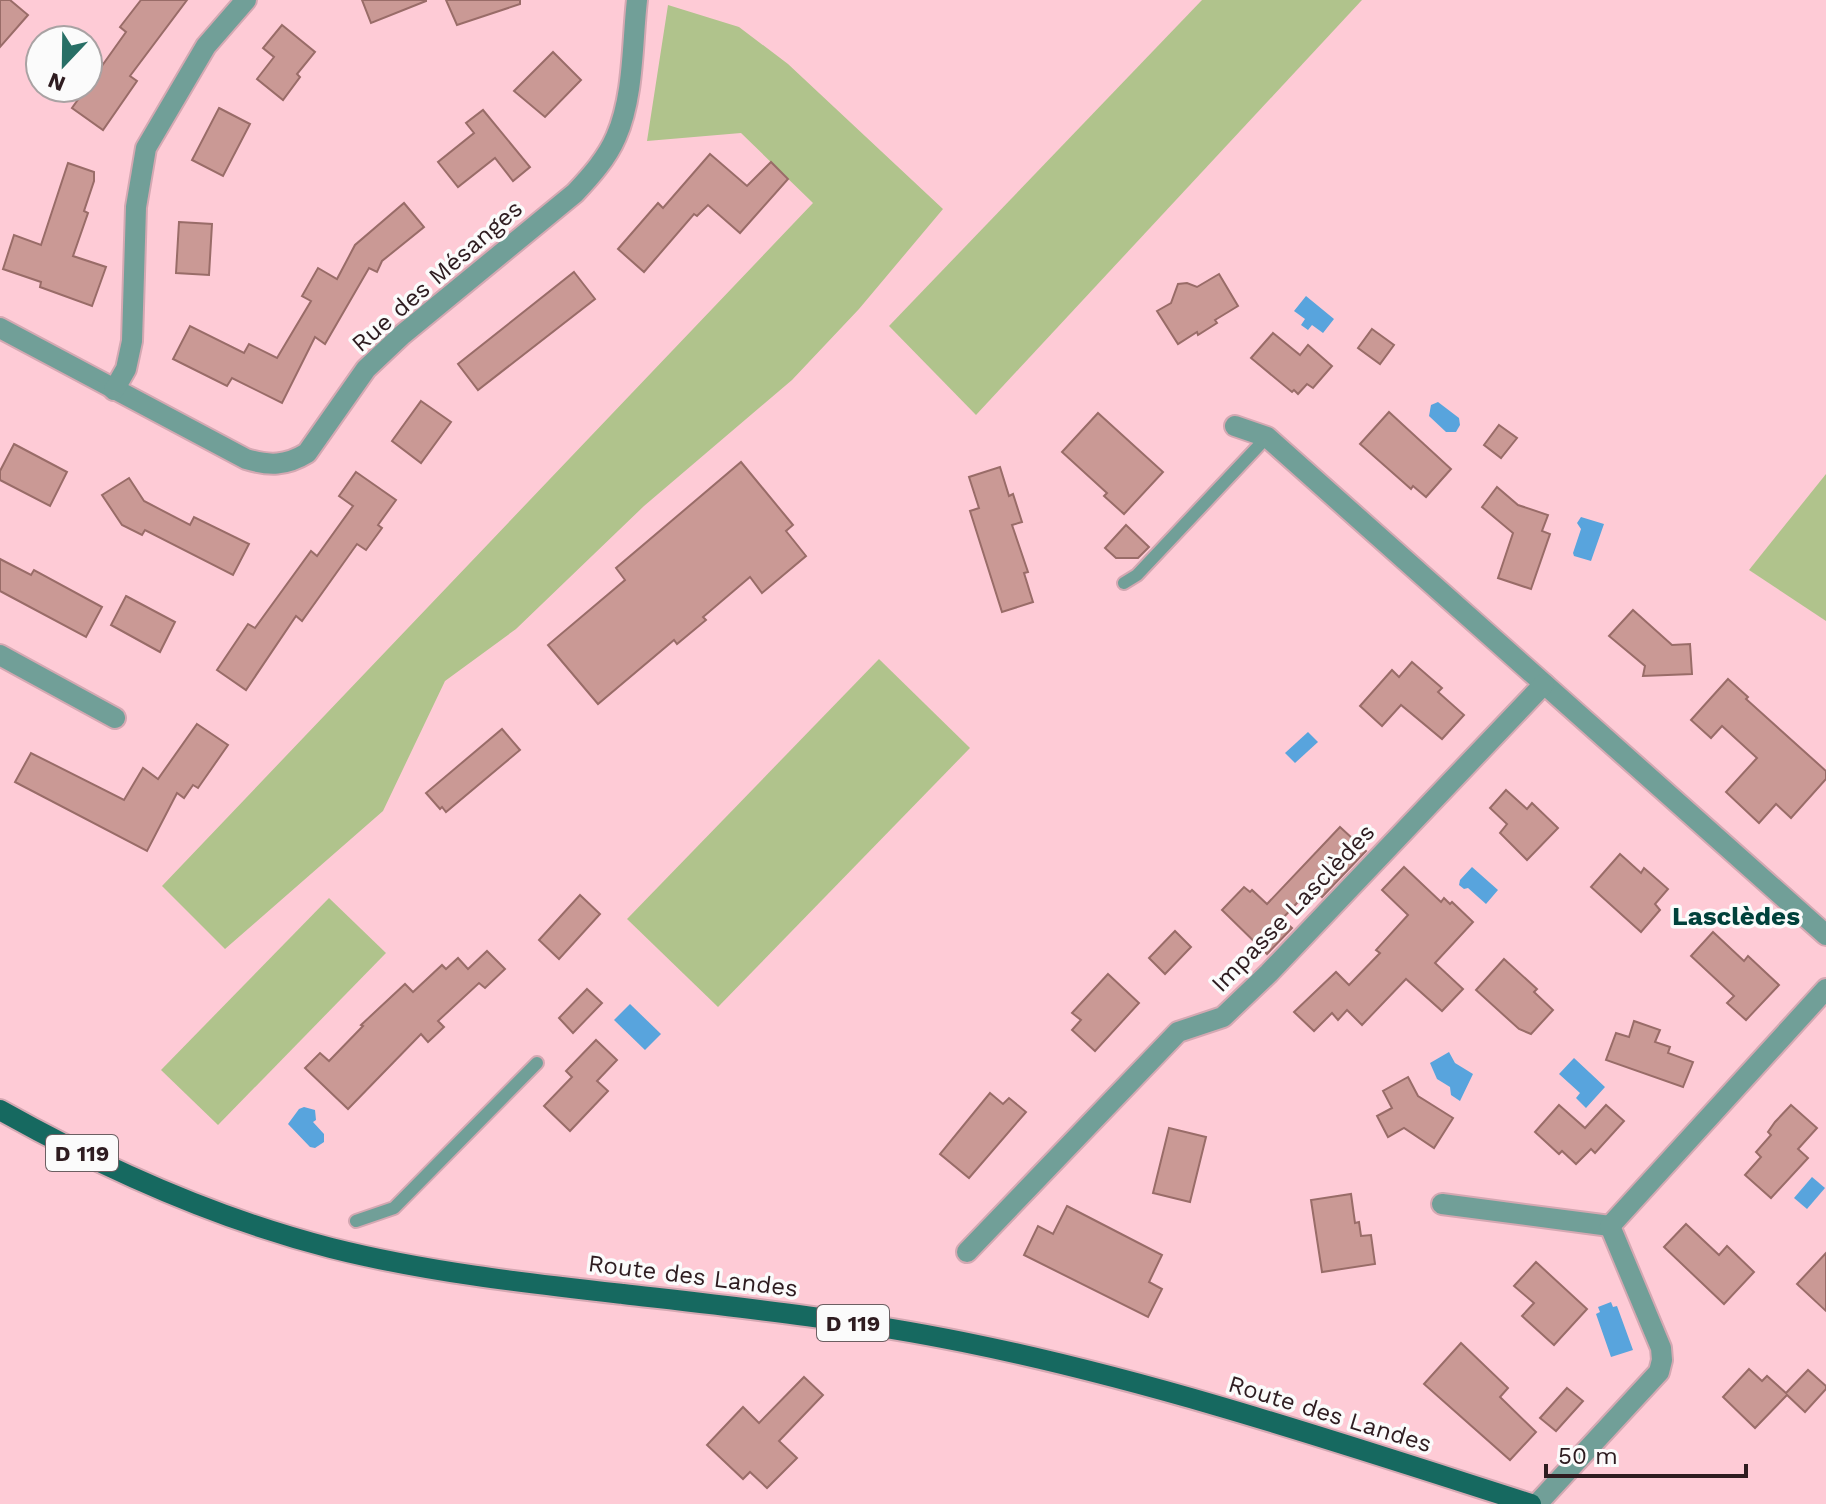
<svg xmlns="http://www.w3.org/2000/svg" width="1826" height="1504" viewBox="0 0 1826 1504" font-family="'Work Sans',sans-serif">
	<rect width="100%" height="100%" fill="#fecbd6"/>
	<!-- green -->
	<g fill="#b0c38c">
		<path d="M1202 0H1362L976 415 889 326Z"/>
		<path d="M668 5 739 27 788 64 943 209 859 309 792 380 644 506 516 629 445 681 383 811 225 949 162 886 813 203 741 133 647 141Z"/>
		<path d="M1826 474V621L1749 570Z"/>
		<path d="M879 659 970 748 718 1007 627 919Z"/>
		<path d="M329 898 386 953 218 1125 161 1070Z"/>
	</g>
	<!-- water -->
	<g fill="#58a4dd">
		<path d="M1306 296 1334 319 1323 333 1312 325 1308 330 1301 325 1305 319 1294 311Z"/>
		<path d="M1438 402 1459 418 1460 425 1456 432H1446L1429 416 1431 405Z"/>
		<path d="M1581 517 1604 524 1591 561 1574 556 1573 553 1581 529 1577 523Z"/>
		<path d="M1308 732 1318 742 1295 763 1285 753Z"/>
		<path d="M1472 867 1498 890 1486 904 1468 888 1464 889 1459 885 1460 880Z"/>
		<path d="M630 1004 661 1034 645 1050 614 1020Z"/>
		<path d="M1449 1052 1455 1063 1473 1074 1460 1101 1451 1095 1450 1087 1437 1079 1430 1063Z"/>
		<path d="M1574 1058 1605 1087 1586 1108 1576 1098 1580 1093 1559 1074Z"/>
		<path d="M304 1107 315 1110 316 1120 313 1122 324 1134V1142L315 1148 310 1147 288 1124 299 1109Z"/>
		<path d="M1812 1177 1825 1188 1807 1209 1794 1198Z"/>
		<path d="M1611 1302 1613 1307 1617 1306 1633 1350 1611 1357 1596 1314 1600 1312 1598 1307Z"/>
	</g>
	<!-- building -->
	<g fill="#ca9995" stroke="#996c68" stroke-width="2">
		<path d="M0 0H10L28 15 0 47Z"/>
		<path d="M141 0H187L130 76 137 81 103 130 72 108 126 32 120 27Z"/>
		<path d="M362 0H426V1L371 23Z"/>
		<path d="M446 0H520V4L457 25Z"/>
		<path d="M282 25 315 52 297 74 300 77 283 100 257 79 274 57 263 48Z"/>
		<path d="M553 52 581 80 545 117 514 91Z"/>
		<path d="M219 108 250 124 223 176 192 160Z"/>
		<path d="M483 110 530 167 513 181 495 158 458 187 438 162 474 133 466 123Z"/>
		<path d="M710 154 747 186 771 162 788 179 740 233 708 205 697 216 694 214 644 272 618 249 658 203 663 208Z"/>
		<path d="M68 163 94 172V181L84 211 88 213 73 256 106 267 92 306 40 287 41 282 3 269 14 235 41 245Z"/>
		<path d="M404 203 424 227 382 261 377 272 369 268 325 344 315 337 282 403 232 378 227 386 173 359 190 326 244 353 249 344 277 358 311 301 302 296 318 268 337 279 355 245Z"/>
		<path d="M179 222 212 224 209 275 176 273Z"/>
		<path d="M574 272 595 299 478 390 458 364Z"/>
		<path d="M1219 274 1238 306 1215 320 1217 323 1198 335 1197 332 1178 344 1157 311 1171 303 1178 284 1187 283 1197 287Z"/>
		<path d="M1372 329 1394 345 1380 364 1358 348Z"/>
		<path d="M1273 333 1300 355 1308 345 1332 366 1313 388 1307 384 1298 394 1294 390 1292 392 1251 358Z"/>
		<path d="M421 401 451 422 421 463 392 441Z"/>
		<path d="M1389 412 1451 469 1426 497 1413 486 1411 489 1360 444Z"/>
		<path d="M1098 413 1163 472 1124 514 1104 496 1107 493 1062 452Z"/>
		<path d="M1499 425 1517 438 1501 458 1484 445Z"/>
		<path d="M14 444 67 472 50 506 0 480V471Z"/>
		<path d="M741 462 793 525 786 531 806 556 762 593 750 577 703 617 706 620 677 644 674 640 598 704 548 645 625 580 616 568Z"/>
		<path d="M1000 467 1009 496 1013 494 1022 522 1012 525 1028 572 1024 573 1033 602 1002 612 970 511 979 508 969 477Z"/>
		<path d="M356 472 396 500 378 525 382 528 366 550 357 544 302 621 296 616 246 690 217 670 248 624 255 628 311 551 317 556 353 506 339 496Z"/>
		<path d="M129 478 144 501 190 525 194 517 249 544 233 575 145 530 142 535 122 525 102 495Z"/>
		<path d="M1497 487 1518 505 1548 515 1542 531 1550 534 1531 589 1498 578 1513 533 1482 507Z"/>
		<path d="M1126 525 1149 547 1138 558H1116L1105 548Z"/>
		<path d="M0 559 31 575 34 570 102 607 86 637 0 591Z"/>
		<path d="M126 596 175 622 160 652 111 625Z"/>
		<path d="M1633 610 1672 645 1690 644 1692 674 1643 676 1645 666 1609 636Z"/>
		<path d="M1412 662 1442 688 1438 692 1464 715 1442 739 1401 705 1382 726 1360 706 1392 670 1399 677Z"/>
		<path d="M1728 679 1748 697 1746 699 1826 771V779L1791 818 1776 804 1759 823 1726 792 1757 758 1722 726 1711 738 1691 720Z"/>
		<path d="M197 724 228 745 198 788 193 785 184 798 177 793 147 851 15 782 31 753 124 800 143 768 158 779Z"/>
		<path d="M502 729 520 750 446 812 442 807 440 809 426 793Z"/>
		<path d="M1506 790 1527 809 1532 803 1558 828 1527 860 1500 833 1507 824 1490 808Z"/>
		<path d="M1340 827 1366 851 1322 897 1312 887 1282 919 1292 928 1267 954 1222 910 1244 887 1250 892 1252 890 1267 904Z"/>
		<path d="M1620 854 1641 873 1644 868 1668 889 1655 904 1660 910 1641 932 1591 887Z"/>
		<path d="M1404 867 1441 902 1444 898 1450 904 1452 902 1473 922 1435 963 1463 989 1442 1011 1406 979 1362 1025 1347 1010 1338 1020 1332 1013 1314 1031 1294 1012 1336 972 1349 985 1380 953 1376 950 1408 915 1382 890Z"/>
		<path d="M580 895 600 914 559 959 539 940Z"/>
		<path d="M1175 931 1191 947 1165 974 1149 958Z"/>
		<path d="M1713 932 1744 961 1748 956 1779 985 1746 1020 1727 1003 1734 996 1691 956Z"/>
		<path d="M487 951 505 969 485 988 479 983 438 1021 444 1027 428 1042 421 1034 348 1109 305 1068 320 1053 329 1061 363 1026 361 1025 405 984 413 992 442 965 446 969 458 958 468 969Z"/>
		<path d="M1504 959 1537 989 1534 992 1553 1010 1531 1034 1519 1029 1476 990Z"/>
		<path d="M1108 974 1139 1003 1095 1051 1072 1030 1081 1020 1072 1013Z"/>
		<path d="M587 989 602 1003 573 1033 559 1018Z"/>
		<path d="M1634 1021 1660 1030 1655 1042 1670 1047 1668 1053 1693 1062 1683 1087 1606 1060 1616 1033 1629 1037Z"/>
		<path d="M596 1040 617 1060 597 1081 608 1091 570 1131 544 1106 572 1077 566 1071Z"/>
		<path d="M1408 1077 1418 1096 1453 1118 1434 1148 1404 1128 1388 1137 1377 1116 1392 1108 1383 1091Z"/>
		<path d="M990 1093 1003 1104 1009 1098 1026 1112 969 1178 940 1154Z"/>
		<path d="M1559 1105 1585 1128 1606 1105 1624 1121 1595 1153 1591 1149 1576 1164 1562 1151 1559 1154 1535 1132Z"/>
		<path d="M1791 1105 1817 1128 1798 1149 1808 1158 1771 1198 1745 1175 1761 1157 1756 1152 1771 1135 1768 1132 1775 1122Z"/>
		<path d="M1169 1128 1206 1137 1190 1202 1153 1193Z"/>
		<path d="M1351 1194 1355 1223 1359 1222 1361 1236 1371 1235 1375 1264 1322 1272 1311 1200Z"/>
		<path d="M1067 1206 1162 1255 1149 1282 1162 1289 1148 1317 1024 1255 1038 1226 1053 1234Z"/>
		<path d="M1686 1224 1719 1255 1727 1246 1754 1272 1724 1304 1664 1247Z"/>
		<path d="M1826 1253V1311L1797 1284Z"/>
		<path d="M1536 1262 1587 1309 1554 1345 1522 1316 1534 1303 1514 1286Z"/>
		<path d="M1461 1343 1508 1388 1500 1397 1536 1432 1510 1460 1424 1384Z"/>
		<path d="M1749 1369 1762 1381 1767 1376 1786 1393 1808 1370 1826 1386V1389L1805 1412 1787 1395 1755 1428 1723 1397Z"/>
		<path d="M804 1377 823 1395 779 1441 797 1458 767 1488 750 1472 743 1479 707 1445 743 1407 759 1423Z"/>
		<path d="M1567 1388 1583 1401 1556 1431 1540 1418Z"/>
	</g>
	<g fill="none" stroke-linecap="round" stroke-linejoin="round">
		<!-- lane casing -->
		<g stroke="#d4a8b2" stroke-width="16">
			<g id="lane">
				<path d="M1124 583 1137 575 1267 437"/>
				<path d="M356 1221 394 1208 537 1063"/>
			</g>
		</g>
		<!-- street casing -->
		<g stroke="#d4a8b2" stroke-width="24">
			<g id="street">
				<path d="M0 328 246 459C269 466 286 466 307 453L366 369 402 335 575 193C591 176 607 158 616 137 634 96 632 44 637 0"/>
				<path d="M114 390 126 369 132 341 136 207 146 148 206 46 246 0"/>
				<path d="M1235 426 1267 437 1826 935"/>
				<path d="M0 655 115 718"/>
				<path d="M1442 1204 1610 1226"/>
				<path d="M967 1252 1178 1032 1223 1017 1269 973 1544 684"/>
				<path d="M1537 1504 1659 1372 1662 1360 1661 1348 1610 1226 1826 989"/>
			</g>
		</g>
		<!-- primary casing -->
		<g stroke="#d4a8b2" stroke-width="24">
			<path id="primary" d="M0 1110C105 1169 214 1218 331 1248 426 1272 525 1283 623 1294 736 1307 850 1319 963 1342 1156 1381 1343 1444 1531 1504"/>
		</g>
		<!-- lane -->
		<use href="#lane" stroke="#719f98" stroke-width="12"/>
		<!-- street -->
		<use href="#street" stroke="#719f98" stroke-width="20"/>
		<!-- primary -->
		<use href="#primary" stroke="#166960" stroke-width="20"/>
	</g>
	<g text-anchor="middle" stroke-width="7" stroke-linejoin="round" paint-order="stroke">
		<!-- shield labels -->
		<g fill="#fbfbfb" stroke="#6c5f62" stroke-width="2">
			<rect x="46" y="1135" width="72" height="36" rx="6"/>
			<rect x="817" y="1305" width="72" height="36" rx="6"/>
		</g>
		<g font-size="22" font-weight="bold" fill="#2e1c20">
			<text x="82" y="1161">D 119</text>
			<text x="853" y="1331">D 119</text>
		</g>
		<!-- street labels -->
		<g font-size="24" fill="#2e1c20" stroke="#fbfbfb">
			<text transform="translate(437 276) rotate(-41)" y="8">Rue des Mésanges</text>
			<text transform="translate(1293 908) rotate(-46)" y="8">Impasse Lasclèdes</text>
			<text transform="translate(693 1276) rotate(7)" y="8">Route des Landes</text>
			<text transform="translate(1330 1414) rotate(17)" y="8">Route des Landes</text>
		</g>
		<!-- neighbourhood labels -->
		<g font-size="26" font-weight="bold" fill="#00413b" stroke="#fbfbfb">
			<text x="1736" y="925">Lasclèdes</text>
		</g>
	</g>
	<!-- north arrow -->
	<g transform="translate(64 64) rotate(202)"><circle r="38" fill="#fbfbfb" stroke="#a9a2a3" stroke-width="2"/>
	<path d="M0-6L14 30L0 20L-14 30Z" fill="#286f66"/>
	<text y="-12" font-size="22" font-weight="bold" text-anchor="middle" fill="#2e1c20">N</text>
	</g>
	<!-- scale -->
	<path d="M1546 1464v12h200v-12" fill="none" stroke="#2e1c20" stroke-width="4"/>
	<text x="1558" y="1464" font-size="24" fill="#2e1c20" stroke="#fbfbfb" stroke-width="6" paint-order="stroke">50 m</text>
</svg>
